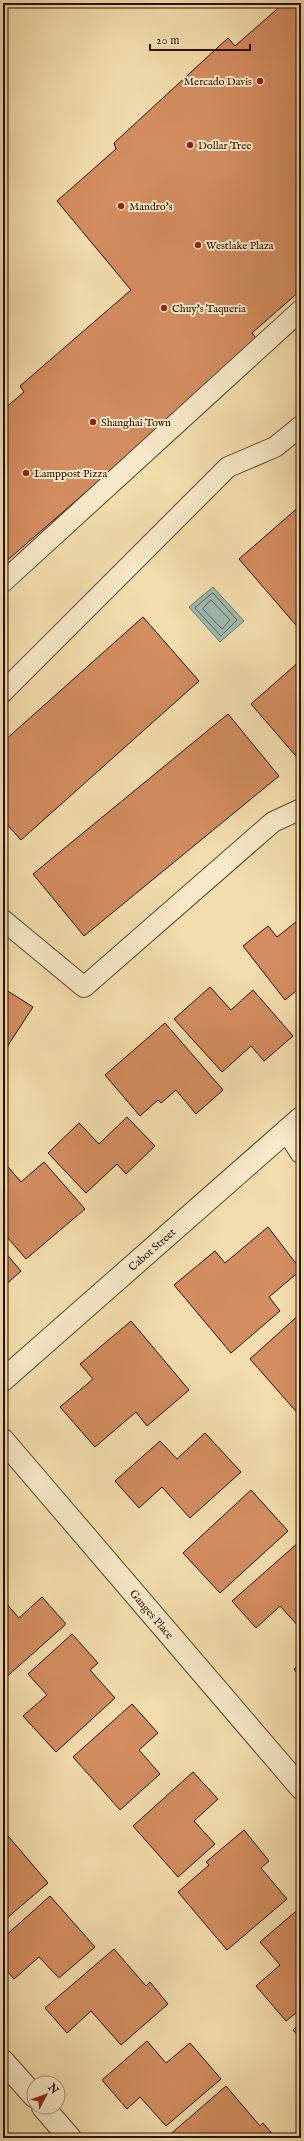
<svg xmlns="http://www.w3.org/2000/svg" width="304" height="2141" viewBox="0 0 304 2141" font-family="'IM FELL English',serif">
	<rect width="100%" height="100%" fill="#f3ddac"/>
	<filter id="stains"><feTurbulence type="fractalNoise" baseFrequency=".005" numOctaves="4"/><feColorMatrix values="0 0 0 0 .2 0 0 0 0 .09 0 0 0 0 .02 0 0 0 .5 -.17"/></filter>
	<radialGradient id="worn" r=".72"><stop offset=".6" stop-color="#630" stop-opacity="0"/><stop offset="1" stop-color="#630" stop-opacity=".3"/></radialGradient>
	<!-- water -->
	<path fill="#9dbab1" stroke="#6f756a" d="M213 587 244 621 220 642 189 607Z"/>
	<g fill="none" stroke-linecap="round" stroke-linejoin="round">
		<!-- shore -->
		<g stroke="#646458" stroke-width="1">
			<path d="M213 593 237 620 221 636 195 608Z"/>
			<path d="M211 600 230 620 222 629 203 609Z"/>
		</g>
	</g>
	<!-- building -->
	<g fill="#d38d61" stroke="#2a0e00">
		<path d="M284 3H301V290L252 333 259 342 3 564V410L24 392 20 386 131 290 57 201 116 149 114 143 228 38 235 46Z"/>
		<path d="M301 505V631L239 559Z"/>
		<path d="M143 617 199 681 21 840 3 820V742Z"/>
		<path d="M301 660V762L251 704Z"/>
		<path d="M228 714 279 776 84 936 33 874Z"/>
		<path d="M301 918V987L285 1000 243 946 268 926 277 937Z"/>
		<path d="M210 987 231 1010 253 990 293 1036 264 1061 251 1046 222 1072 174 1019Z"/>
		<path d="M3 988 33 1007 3 1053Z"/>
		<path d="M165 1023 223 1090 196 1114 176 1090 161 1103 158 1100 140 1116 105 1075Z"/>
		<path d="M127 1117 155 1146 126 1174 117 1164 86 1193 48 1153 79 1123 99 1144Z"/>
		<path d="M3 1161 21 1182 44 1162 85 1209 26 1259 3 1232Z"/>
		<path d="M268 1227 301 1270 269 1297 280 1311 231 1353 174 1285 215 1251 225 1263Z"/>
		<path d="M3 1250 21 1271 3 1287Z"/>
		<path d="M301 1313V1417L250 1359Z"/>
		<path d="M131 1321 189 1390 147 1426 136 1412 95 1447 60 1407 93 1379 80 1364Z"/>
		<path d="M205 1433 241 1472 190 1518 162 1487 139 1508 115 1481 160 1441 177 1459Z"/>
		<path d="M251 1490 288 1531 220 1593 183 1553Z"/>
		<path d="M299 1542 301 1544V1629L280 1606 256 1628 232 1601Z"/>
		<path d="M42 1597 66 1624 3 1680V1600L19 1618Z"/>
		<path d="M72 1634 98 1663 90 1670 115 1698 56 1752 23 1716 47 1695 28 1674Z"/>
		<path d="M301 1663V1678L294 1669Z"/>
		<path d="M132 1704 158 1733 139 1750 160 1774 120 1810 73 1757Z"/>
		<path d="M193 1772 218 1799 194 1821 215 1844 178 1877 133 1826Z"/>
		<path d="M3 1830 48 1883 7 1918 3 1913Z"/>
		<path d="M244 1830 269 1861 261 1868 287 1899 227 1950 178 1892 209 1865 206 1862Z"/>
		<path d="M50 1896 95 1947 59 1978 39 1957 14 1979 3 1966V1938Z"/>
		<path d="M301 1907V2009L286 2021 256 1986 280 1965 260 1942Z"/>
		<path d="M114 1949 146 1986 150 1982 168 2004 121 2045 91 2011 67 2033 45 2008Z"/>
		<path d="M301 2022V2039L293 2030Z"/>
		<path d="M147 2041 166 2063 190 2043 221 2079 166 2126 140 2097 127 2109 102 2080Z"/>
		<path d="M226 2086 260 2126 263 2123 276 2138H166Z"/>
	</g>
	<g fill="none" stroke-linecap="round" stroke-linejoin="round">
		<!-- lane casing -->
		<g stroke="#5c422b" stroke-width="22">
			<g id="lane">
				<path d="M3 582 301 310"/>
				<path d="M3 692 228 467 275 447 301 426"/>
				<path d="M3 920 84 987 273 822 301 809"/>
			</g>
		</g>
		<!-- street casing -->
		<g stroke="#5c422b" stroke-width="24">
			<g id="street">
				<path d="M287 1130 301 1152"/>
				<path id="s1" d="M3 1380 301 1118"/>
				<path id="s2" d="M3 1440 301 1788"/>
				<path d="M3 2061 34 2096"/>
				<path d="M43 2107 70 2138"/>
			</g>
		</g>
		<!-- lane -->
		<use href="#lane" stroke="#f7e9c9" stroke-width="20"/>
		<!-- street -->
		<use href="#street" stroke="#f7e9c9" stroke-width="22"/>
	</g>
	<!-- markers -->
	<g fill="#8f2418" stroke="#f7e9c9" stroke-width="1.5">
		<circle cx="260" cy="81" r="4"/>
		<circle cx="190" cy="145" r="4"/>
		<circle cx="121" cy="206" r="4"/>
		<circle cx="198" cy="245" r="4"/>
		<circle cx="164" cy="308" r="4"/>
		<circle cx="93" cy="422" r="4"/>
		<circle cx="26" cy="473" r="4"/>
	</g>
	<g text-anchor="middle" stroke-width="4" stroke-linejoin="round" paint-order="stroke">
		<!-- poi labels -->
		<g font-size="11" fill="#2a0e00" stroke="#f7e9c9" text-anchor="start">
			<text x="252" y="85" text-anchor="end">Mercado Davis</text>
			<text x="198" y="149">Dollar Tree</text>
			<text x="129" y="210">Mandro's</text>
			<text x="206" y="249">Westlake Plaza</text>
			<text x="172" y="312">Chuy's Taqueria</text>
			<text x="101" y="426">Shanghai Town</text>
			<text x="34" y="477">Lamppost Pizza</text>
		</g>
		<!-- street labels -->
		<g font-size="11" fill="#2a0e00" stroke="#f7e9c9">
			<text dy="4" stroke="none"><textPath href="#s1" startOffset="198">Cabot Street</textPath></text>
			<text dy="4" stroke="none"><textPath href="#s2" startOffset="229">Ganges Place</textPath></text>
		</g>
	</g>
	<!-- margin -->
	<rect width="304" height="2141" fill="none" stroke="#f3ddac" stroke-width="16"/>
	<rect x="4" y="4" width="296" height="2133" fill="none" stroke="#2a0e00" stroke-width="2"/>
	<rect x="8" y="8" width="288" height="2125" fill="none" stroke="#2a0e00"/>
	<!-- north arrow -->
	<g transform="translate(46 2095) rotate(49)"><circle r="19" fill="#f7e9c9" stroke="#a59179"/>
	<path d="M0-3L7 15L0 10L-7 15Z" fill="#8f2418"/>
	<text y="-6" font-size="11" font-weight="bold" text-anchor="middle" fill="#2a0e00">N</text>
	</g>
	<!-- scale -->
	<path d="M150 44v6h100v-6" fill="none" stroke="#2a0e00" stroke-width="2"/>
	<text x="156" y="44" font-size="12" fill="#2a0e00" stroke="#f7e9c9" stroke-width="3" paint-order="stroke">20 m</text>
	<rect width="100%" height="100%" filter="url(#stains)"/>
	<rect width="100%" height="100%" fill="url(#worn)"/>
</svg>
